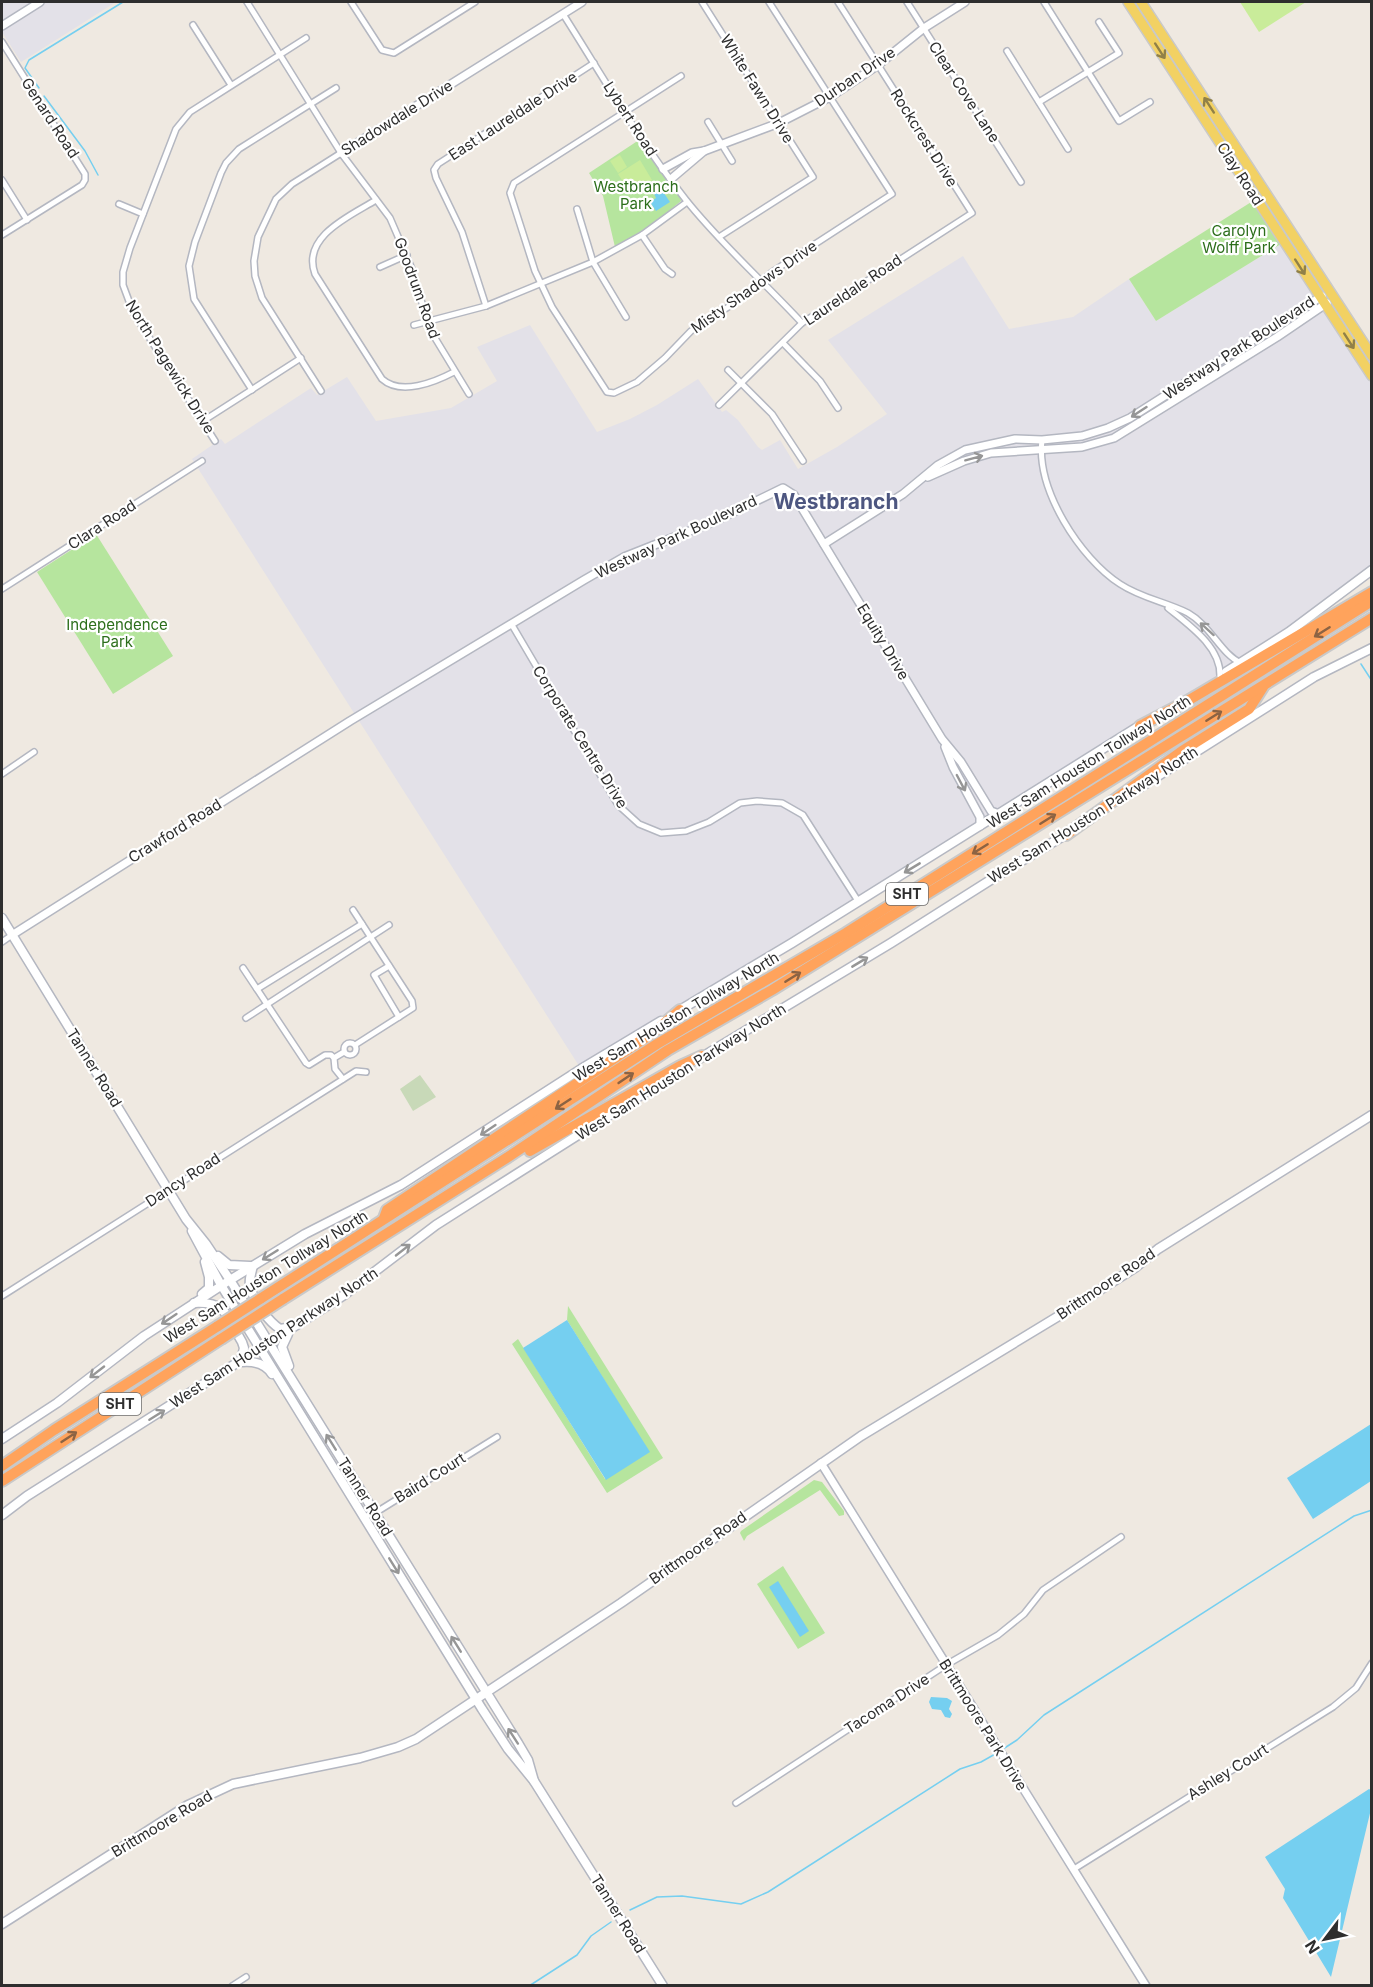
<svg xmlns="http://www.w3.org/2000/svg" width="1373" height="1987" viewBox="0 0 1373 1987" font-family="Inter,sans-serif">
	<rect width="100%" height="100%" fill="#efe9e1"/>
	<!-- industrial -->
	<g fill="#e3e1e8">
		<path d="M2 2H116L21 62 2 32Z"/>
		<path d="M1284 242 1371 376V570L1220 676 581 1069 192 459 221 439 225 444 311 388 317 395 347 377 376 421 451 408 497 381 477 347 530 325 597 432 630 419 657 405 698 379 722 412 726 410 738 420 758 447 762 450 780 440 798 469 837 447 887 414 828 340 963 256 1009 329 1073 317 1129 279 1156 321Z"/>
	</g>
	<!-- green -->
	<g fill="#b6e59e">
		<path d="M639 140 680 196 681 201 653 224 615 247 603 196 589 173Z"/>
		<path d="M1256 199 1284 242 1156 321 1129 279Z"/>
		<path d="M96 534 173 656 113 694 37 572Z"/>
		<path d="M568 1306 663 1458 607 1493 512 1344 518 1339 605 1479 649 1452 567 1320Z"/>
		<path d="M814 1480 822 1482 844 1511V1515L839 1516 820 1490 747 1536 744 1541 740 1533 741 1531Z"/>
		<path d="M783 1566 825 1633 798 1649 757 1584Z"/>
	</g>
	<!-- cemetery -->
	<path fill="#c8d9b8" d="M420 1075 436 1097 413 1111 400 1089Z"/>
	<!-- pitch -->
	<g fill="#c9ec9a">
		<path d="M1240 2H1306L1259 32Z"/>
		<path d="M620 155 627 167 618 173 610 161Z"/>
		<path d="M640 160 652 180 631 194 618 174Z"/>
	</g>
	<!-- water -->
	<g fill="#75cff0">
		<path d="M657 183 670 202 656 211 650 202 656 198 651 187Z"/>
		<path d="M567 1320 650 1452 606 1480 523 1348Z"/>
		<path d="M1371 1424V1481L1313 1519 1287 1478Z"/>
		<path d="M778 1581 809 1631 800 1637 769 1587Z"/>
		<path d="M931 1697 947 1698 952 1701 949 1709 952 1714 950 1718 945 1717 941 1710 932 1709 929 1702Z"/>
		<path d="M1369 1789 1371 1790V1809L1331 1977 1283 1898 1285 1889 1265 1857Z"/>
	</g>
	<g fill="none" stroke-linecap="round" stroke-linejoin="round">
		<!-- stream -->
		<g stroke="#75cff0" stroke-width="1.5">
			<path d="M39 88 25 68 29 60 123 2"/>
			<path d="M44 96 85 151 98 175"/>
			<path d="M1361 664 1372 681"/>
			<path d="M1003 1749 1017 1740 1044 1715 1354 1516 1372 1510"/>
			<path d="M630 1910 657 1897 682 1896 741 1904 768 1892 960 1769 981 1762 997 1753"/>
			<path d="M529 1986 577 1955 591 1936 611 1922"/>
		</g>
		<!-- minor casing -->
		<g stroke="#b4b7c1" stroke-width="8">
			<g id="minor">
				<path d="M247 2 341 153 390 218 412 269 424 310 435 338 469 394"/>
				<path d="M351 2 382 50 394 53 475 2"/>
				<path d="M702 2 813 177 719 237"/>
				<path d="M907 2 1021 182"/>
				<path d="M1044 2 1119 121 1150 102"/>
				<path d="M563 14C603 77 640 142 686 200 721 244 764 282 802 323"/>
				<path d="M193 25 231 85"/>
				<path d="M2 42 85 174V180L82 185 2 235"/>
				<path d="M1007 51 1068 149"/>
				<path d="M681 76 514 183 510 193 535 271 552 307 607 392 614 393 637 382 665 358 691 331 736 302 772 272 892 194 769 2"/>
				<path d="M1039 102 1119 53 1099 22"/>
				<path d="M708 122 732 161"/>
				<path d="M2 180 27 220"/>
				<path d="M376 200C352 215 301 236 315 274L382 379C401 396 435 382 454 372"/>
				<path d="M119 204 143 214"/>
				<path d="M577 209 593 262 626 317"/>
				<path d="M642 235 665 269 672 274"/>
				<path d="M380 267 407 255"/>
				<path d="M486 306 462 232 436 178 434 170 438 164 594 63"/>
				<path d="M414 325 486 306 593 262 642 235 687 202"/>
				<path d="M783 343 820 381 838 408"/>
				<path d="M728 370 772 414 803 461"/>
				<path d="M252 390 194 299 189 266 195 242 221 173 226 163 239 149 336 88"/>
				<path d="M321 391 262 298 255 276 254 261 258 237 276 199 292 184 341 153"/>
				<path d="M719 405 802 323 972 213 838 2"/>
				<path d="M203 421 301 358"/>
				<path d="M1042 440C1036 490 1080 558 1120 584 1141 598 1166 602 1188 613 1211 626 1221 654 1241 663"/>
				<path d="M215 441 133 312 123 285V272L130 248 176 129 190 112 306 38"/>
				<path d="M2 589 202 461"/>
				<path d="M1168 608C1189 625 1221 647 1220 676"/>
				<path d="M512 625 618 805 639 824 661 833 686 831 709 822 740 803 757 801 782 803 803 815 858 901"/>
				<path d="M2 774 34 752"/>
				<path d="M353 910 412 1001 413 1008 355 1045"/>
				<path d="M2 942 12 935"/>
				<path d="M389 966 374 975 399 1017"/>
				<path d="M243 968 306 1063 309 1065 325 1055H331L334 1058"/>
				<path d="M257 989 362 924"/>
				<path d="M246 1018 389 925"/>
				<circle cx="350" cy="1049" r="6"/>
				<path d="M343 1079 335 1069 334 1058 344 1052"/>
				<path d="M2 1296 356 1071 366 1072"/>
				<path d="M363 1517 375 1513 497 1437"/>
				<path d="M736 1803 946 1665 998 1635 1024 1614 1043 1590 1121 1537"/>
				<path d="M1074 1869 1333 1707 1356 1688 1372 1663"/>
				<path d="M232 1986 246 1977"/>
			</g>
		</g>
		<!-- tertiary casing -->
		<g stroke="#b4b7c1" stroke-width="10">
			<g id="tertiary">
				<path d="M2 26 40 2"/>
				<path d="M341 153 582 2"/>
				<path d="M663 169 692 153 704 151 779 123 830 97 878 65 924 28 965 2"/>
				<path d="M671 179 704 151"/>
				<path d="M928 477 964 461 991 453 1082 447 1114 438 1277 337 1327 303"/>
				<path d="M824 544 903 494 938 465 965 450 1015 439 1042 440 1082 436 1108 428 1130 418 1322 296"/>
				<path d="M945 747 953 767 980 817V826"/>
				<path d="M12 935 350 721 584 580 624 557 715 521 783 488 794 495 942 739 961 762 991 811 999 814"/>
				<path d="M821 1463 1146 1986"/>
			</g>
		</g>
		<!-- secondary casing -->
		<g stroke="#b4b7c1" stroke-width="11">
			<g id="secondary">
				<path d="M1226 672 1289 632 1372 570"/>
				<path d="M1139 788 1314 677 1372 648"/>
				<path d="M2 918 186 1219 206 1244 230 1280 518 1743 528 1760 534 1781"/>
				<path d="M675 1013 792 943 1144 723"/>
				<path d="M697 1060 891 943 1000 874 1070 832"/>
				<path d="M192 1231 221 1285 482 1709 508 1749 534 1781 663 1986"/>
				<path d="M218 1256 229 1265 250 1266"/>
				<path d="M253 1266C251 1273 248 1282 251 1290 256 1304 268 1321 280 1329L292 1327"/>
				<path d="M202 1294 209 1288V1277L205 1262"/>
				<path d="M194 1303C227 1301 227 1317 242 1342L244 1348 241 1361"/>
				<path d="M288 1334 282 1347 289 1366"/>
				<path d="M242 1362C254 1361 265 1363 272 1374"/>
				<path d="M2 1439 57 1403 144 1336 230 1280 305 1234 401 1185 581 1069 661 1021"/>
				<path d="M2 1515 27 1496 344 1295 436 1225 668 1078"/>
				<path d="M2 1924 188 1805 233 1784 360 1758 398 1747 416 1739 621 1603 861 1436 1062 1314 1136 1267 1158 1249 1372 1115"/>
			</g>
		</g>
		<!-- primary casing -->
		<g stroke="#c9c9c9" stroke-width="12">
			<g id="primary">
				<path d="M1128 2 1372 376"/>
				<path d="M1141 2 1372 356"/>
			</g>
		</g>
		<!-- motorway casing -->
		<g stroke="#c9c9c9" stroke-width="14">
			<g id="motorway">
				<path d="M1140 726 1184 703 1372 592"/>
				<path d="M1066 835 1182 751 1249 709 1263 687"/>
				<path d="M530 1151 680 1066 702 1056"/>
				<path d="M384 1218 387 1210 654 1032 680 1010"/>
				<path d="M260 1299 657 1044 846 933 1372 601"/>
				<path d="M283 1299 508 1157 668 1050 772 990 1372 618"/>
				<path d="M2 1466 54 1430 218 1326"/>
				<path d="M2 1481 221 1339"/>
			</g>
		</g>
		<!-- minor -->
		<use href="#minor" stroke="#fff" stroke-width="5"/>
		<!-- tertiary -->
		<use href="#tertiary" stroke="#fff" stroke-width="7"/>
		<!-- secondary -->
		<use href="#secondary" stroke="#fff" stroke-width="8"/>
		<!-- primary -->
		<use href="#primary" stroke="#f2d163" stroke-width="9"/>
		<!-- motorway -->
		<use href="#motorway" stroke="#ffa35c" stroke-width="10"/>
		<!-- motorway-bridge casing -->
		<g stroke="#c9c9c9" stroke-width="14" stroke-linecap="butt">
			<g id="motorway-bridge">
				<path d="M218 1326 260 1299"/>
				<path d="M221 1339 283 1299"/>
			</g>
		</g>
		<!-- motorway-bridge -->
		<use href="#motorway-bridge" stroke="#ffa35c" stroke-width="10"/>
	</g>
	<!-- one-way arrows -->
	<defs><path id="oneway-shaft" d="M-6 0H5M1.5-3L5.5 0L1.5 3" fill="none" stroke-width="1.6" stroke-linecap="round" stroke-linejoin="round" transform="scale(1.5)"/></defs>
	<g stroke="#908048">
		<use href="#oneway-shaft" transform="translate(1160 51) rotate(57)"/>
		<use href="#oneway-shaft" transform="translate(1209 105) rotate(-123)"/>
		<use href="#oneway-shaft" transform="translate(1300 267) rotate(57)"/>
		<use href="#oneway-shaft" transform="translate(1349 341) rotate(57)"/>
	</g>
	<g stroke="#969696">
		<use href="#oneway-shaft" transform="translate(1139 412) rotate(147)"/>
		<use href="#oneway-shaft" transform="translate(974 458) rotate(-15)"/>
		<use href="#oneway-shaft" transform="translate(1207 629) rotate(-138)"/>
		<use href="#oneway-shaft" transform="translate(961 783) rotate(62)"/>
		<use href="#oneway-shaft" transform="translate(912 868) rotate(149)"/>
		<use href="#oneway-shaft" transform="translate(860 962) rotate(-31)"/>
		<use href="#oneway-shaft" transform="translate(488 1130) rotate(146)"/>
		<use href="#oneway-shaft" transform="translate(403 1250) rotate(-38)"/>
		<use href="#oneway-shaft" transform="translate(270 1255) rotate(148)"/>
		<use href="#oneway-shaft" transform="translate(169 1319) rotate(146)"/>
		<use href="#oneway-shaft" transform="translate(97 1372) rotate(142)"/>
		<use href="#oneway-shaft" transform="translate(157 1415) rotate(-32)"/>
		<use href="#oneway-shaft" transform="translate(331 1442) rotate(-122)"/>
		<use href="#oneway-shaft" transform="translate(394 1566) rotate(58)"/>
		<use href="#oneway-shaft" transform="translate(456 1644) rotate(-122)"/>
		<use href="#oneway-shaft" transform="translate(513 1736) rotate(-123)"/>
	</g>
	<g stroke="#8c6343">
		<use href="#oneway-shaft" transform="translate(1322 632) rotate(148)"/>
		<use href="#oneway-shaft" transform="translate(1214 716) rotate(-32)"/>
		<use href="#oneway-shaft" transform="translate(1048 819) rotate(-32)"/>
		<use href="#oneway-shaft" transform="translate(980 849) rotate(148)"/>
		<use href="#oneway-shaft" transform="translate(793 977) rotate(-32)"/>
		<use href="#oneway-shaft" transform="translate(626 1078) rotate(-34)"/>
		<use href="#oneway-shaft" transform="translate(563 1104) rotate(147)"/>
		<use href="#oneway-shaft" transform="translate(69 1437) rotate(-33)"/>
	</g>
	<g text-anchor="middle" stroke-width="4.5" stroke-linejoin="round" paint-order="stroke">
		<!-- shield labels -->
		<g fill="#fff" stroke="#6d6d6d" stroke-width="1.5">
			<rect x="886" y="883" width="42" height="22" rx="4.5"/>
			<rect x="99" y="1393" width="42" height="22" rx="4.5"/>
		</g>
		<g font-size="14" font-weight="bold" fill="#2e2e2e">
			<text x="907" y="899">SHT</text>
			<text x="120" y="1409">SHT</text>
		</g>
		<!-- street labels -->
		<g font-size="15" fill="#2e2e2e" stroke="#fff">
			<text transform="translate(855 77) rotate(-34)" y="5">Durban Drive</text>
			<text transform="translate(757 89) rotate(58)" y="5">White Fawn Drive</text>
			<text transform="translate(964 92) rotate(57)" y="5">Clear Cove Lane</text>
			<text transform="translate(513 116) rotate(-33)" y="5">East Laureldale Drive</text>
			<text transform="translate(50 118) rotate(57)" y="5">Genard Road</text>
			<text transform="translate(397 118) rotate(-32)" y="5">Shadowdale Drive</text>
			<text transform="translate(630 119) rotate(57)" y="5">Lybert Road</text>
			<text transform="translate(924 138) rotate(58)" y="5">Rockcrest Drive</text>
			<text transform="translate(1240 174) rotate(57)" y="5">Clay Road</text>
			<text transform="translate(754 287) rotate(-35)" y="5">Misty Shadows Drive</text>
			<text transform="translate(417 288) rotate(70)" y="5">Goodrum Road</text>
			<text transform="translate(853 290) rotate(-34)" y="5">Laureldale Road</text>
			<text transform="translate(1239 348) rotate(-33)" y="5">Westway Park Boulevard</text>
			<text transform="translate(170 367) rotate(58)" y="5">North Pagewick Drive</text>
			<text transform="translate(102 525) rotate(-33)" y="5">Clara Road</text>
			<text transform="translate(676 537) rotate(-25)" y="5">Westway Park Boulevard</text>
			<text transform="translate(883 642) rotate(59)" y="5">Equity Drive</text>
			<text transform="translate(580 737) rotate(58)" y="5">Corporate Centre Drive</text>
			<text transform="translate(1089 762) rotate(-32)" y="5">West Sam Houston Tollway North</text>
			<text transform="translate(1093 815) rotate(-32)" y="5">West Sam Houston Parkway North</text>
			<text transform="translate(175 831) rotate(-32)" y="5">Crawford Road</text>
			<text transform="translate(676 1017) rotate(-31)" y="5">West Sam Houston Tollway North</text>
			<text transform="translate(94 1068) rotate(58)" y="5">Tanner Road</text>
			<text transform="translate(681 1072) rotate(-32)" y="5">West Sam Houston Parkway North</text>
			<text transform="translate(183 1180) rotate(-33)" y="5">Dancy Road</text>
			<text transform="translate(266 1277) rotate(-32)" y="5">West Sam Houston Tollway North</text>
			<text transform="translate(1106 1284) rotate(-34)" y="5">Brittmoore Road</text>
			<text transform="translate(274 1338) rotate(-33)" y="5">West Sam Houston Parkway North</text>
			<text transform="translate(430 1478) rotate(-32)" y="5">Baird Court</text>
			<text transform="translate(365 1497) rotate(58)" y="5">Tanner Road</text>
			<text transform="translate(698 1548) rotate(-35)" y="5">Brittmoore Road</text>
			<text transform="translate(887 1704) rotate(-33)" y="5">Tacoma Drive</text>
			<text transform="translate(983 1725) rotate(58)" y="5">Brittmoore Park Drive</text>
			<text transform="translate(1228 1772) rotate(-32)" y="5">Ashley Court</text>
			<text transform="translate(162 1824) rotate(-31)" y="5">Brittmoore Road</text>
			<text transform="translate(618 1914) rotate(58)" y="5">Tanner Road</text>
		</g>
		<!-- park labels -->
		<g font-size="15" fill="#2c6e1b" stroke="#fff">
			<text x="636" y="192">Westbranch<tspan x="636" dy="17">Park</tspan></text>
			<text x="1239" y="236">Carolyn<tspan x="1239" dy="17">Wolff Park</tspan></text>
			<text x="117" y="630">Independence<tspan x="117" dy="17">Park</tspan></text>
		</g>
		<!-- district labels -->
		<g font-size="21" font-weight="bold" fill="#4d5680" stroke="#fff">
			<text x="836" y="509">Westbranch</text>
		</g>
	</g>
	<!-- border -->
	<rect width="1373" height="1987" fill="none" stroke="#2e2e2e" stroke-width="6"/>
	<!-- north arrow -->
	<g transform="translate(1325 1939) rotate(238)" stroke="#ffffff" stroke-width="4.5" paint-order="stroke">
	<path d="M0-4.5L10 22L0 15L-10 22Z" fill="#2e2e2e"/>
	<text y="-9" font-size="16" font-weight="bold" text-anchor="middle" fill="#2e2e2e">N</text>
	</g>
</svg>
